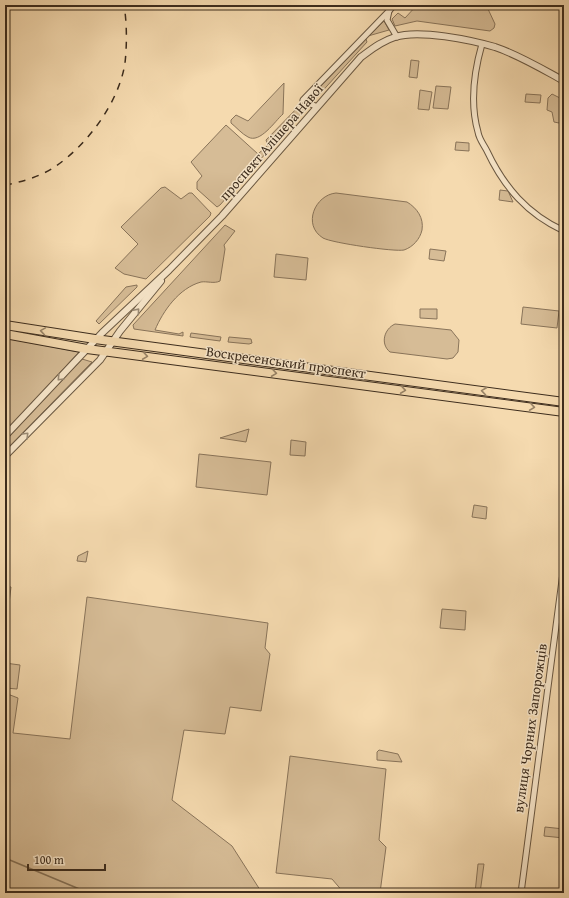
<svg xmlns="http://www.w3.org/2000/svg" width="569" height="898" viewBox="0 0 569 898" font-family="'Gentium Book Plus',serif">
	<rect width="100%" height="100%" fill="#f5daaf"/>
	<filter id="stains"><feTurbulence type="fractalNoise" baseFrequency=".005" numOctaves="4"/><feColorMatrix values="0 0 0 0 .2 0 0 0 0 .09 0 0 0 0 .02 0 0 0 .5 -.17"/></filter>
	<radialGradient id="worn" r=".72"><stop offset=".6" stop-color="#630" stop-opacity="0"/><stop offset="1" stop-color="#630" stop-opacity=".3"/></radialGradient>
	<!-- green -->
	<g fill="#d6bc96" stroke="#89745a">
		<path d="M417 5H483L488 9 495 24 494 28 490 31 417 21 395 26 392 19 398 13 405 18Z"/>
		<path d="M384 21 389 30 368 36Z"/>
		<path d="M366 39 367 42 317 97H315L314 93Z"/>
		<path d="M411 60 419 61 417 78 409 77Z"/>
		<path d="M284 83 283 114C275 121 260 144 248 137 242 134 236 127 231 123V120L236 115 248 121Z"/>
		<path d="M436 86 451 87 448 109 433 108Z"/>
		<path d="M420 90 432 92 429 110 418 109Z"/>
		<path d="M526 94 541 95 540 103 525 102Z"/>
		<path d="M552 94 564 100V124L554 122 552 112 547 110 548 98Z"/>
		<path d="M302 103 305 104 306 108 220 205 217 207 197 189V182L202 176 191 162 226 125 258 154 268 145 266 140Z"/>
		<path d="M456 142 469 143V151L455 150Z"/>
		<path d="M165 187 181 199 189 193H192L211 213 210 216 146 279 124 274 115 268 138 244 121 227 161 188Z"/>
		<path d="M500 190 508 191 513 202 499 200Z"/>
		<path d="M336 193 407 202C417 208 424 218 422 230 420 239 413 247 404 250 395 252 332 243 323 238 302 225 315 195 336 193Z"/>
		<path d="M225 225 235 231 224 245 225 249 220 281C214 284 207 281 201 282 179 288 163 311 155 330L179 334 183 332V336L134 329 133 325Z"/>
		<path d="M430 249 446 251 444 261 429 259Z"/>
		<path d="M276 254 308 258 306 280 274 277Z"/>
		<path d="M137 285V287L99 324 96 321 126 287Z"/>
		<path d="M523 307 559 311 557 328 521 324Z"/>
		<path d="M420 309H437V319L420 318Z"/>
		<path d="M395 324 451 330 459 340 458 352 453 358 447 359 390 352C380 344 384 329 395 324Z"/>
		<path d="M191 333 221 337 220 341 190 337Z"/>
		<path d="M229 337 251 339 252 343 249 344 228 342Z"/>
		<path d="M5 338 79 352 5 432Z"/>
		<path d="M82 359 92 362 5 451V441Z"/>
		<path d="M249 429 246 442 220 438Z"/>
		<path d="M291 440 306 442 305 456 290 455Z"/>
		<path d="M199 454 271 462 267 495 196 487Z"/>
		<path d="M474 505 487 507 486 519 472 517Z"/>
		<path d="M88 551 86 562 77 561 78 556Z"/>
		<path d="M5 586 11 587 5 636Z"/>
		<path d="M87 597 268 623 265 648 270 654 261 711 230 707 225 734 184 730 172 800 232 846 262 893H5V693L18 698 13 733 70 739Z"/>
		<path d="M442 609 466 611 465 630 440 628Z"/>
		<path d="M5 663 20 665 17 689 5 688Z"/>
		<path d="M379 750 398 754 402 762 377 760V752Z"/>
		<path d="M290 756 386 769 379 840 386 847 380 893H344L332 879 276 873Z"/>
		<path d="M545 827 564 829V838L544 836Z"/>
		<path d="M478 864H484L480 893H475Z"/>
	</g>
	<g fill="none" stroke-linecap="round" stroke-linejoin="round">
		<!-- stream -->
		<path stroke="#857157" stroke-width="1.5" d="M5 858 89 893"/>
		<!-- minor casing -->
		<g stroke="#6a5842" stroke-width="7">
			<g id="minor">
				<path d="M394 5 389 11 387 20 397 37"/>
				<path d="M482 44C474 72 470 104 478 132 479 139 484 145 487 151 504 187 527 214 564 231"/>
				<path d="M317 107 303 100 389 11"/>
				<path d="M521 893 564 565"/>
			</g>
		</g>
		<!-- tertiary casing -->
		<g stroke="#6a5842" stroke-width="8">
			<g id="tertiary">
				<path d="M5 436 102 333 169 270 222 216 361 57C372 49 382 41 395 37 419 29 471 40 495 47 519 55 542 69 564 81"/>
				<path d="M5 456 100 360 120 331 161 281"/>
			</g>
		</g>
		<!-- primary casing -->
		<g stroke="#3c2c1d" stroke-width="10">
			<g id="primary">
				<path d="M5 325 95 339 564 402"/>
				<path d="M5 334 87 349 564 412"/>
			</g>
		</g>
		<!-- minor -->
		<use href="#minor" stroke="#f8e7cb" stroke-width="5"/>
		<!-- tertiary -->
		<use href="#tertiary" stroke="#f8e7cb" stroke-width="6"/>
		<!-- primary -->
		<use href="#primary" stroke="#f5daaf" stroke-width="8"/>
		<!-- rail -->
		<path stroke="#3c2c1d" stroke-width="1.5" stroke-dasharray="7 7" stroke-linecap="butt" d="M5 185C22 182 42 176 56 166 88 144 119 102 125 63 127 45 127 23 124 5"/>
	</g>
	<!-- one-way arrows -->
	<defs><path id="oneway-chevron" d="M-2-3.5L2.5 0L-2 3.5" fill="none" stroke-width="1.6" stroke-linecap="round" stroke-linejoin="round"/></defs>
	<g stroke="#9a8a74">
		<use href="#oneway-chevron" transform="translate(137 311) rotate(-49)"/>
		<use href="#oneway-chevron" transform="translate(60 378) rotate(133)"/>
		<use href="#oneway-chevron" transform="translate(26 435) rotate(-45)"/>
	</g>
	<g stroke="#988366">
		<use href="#oneway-chevron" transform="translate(43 331) rotate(-171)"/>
		<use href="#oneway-chevron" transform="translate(145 356) rotate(8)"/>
		<use href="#oneway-chevron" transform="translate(274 373) rotate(8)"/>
		<use href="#oneway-chevron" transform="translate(403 390) rotate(8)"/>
		<use href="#oneway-chevron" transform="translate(484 391) rotate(-172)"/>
		<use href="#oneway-chevron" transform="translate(532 407) rotate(8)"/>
	</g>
	<g text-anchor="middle" stroke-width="3" stroke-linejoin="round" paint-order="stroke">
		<!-- street labels -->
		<g font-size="14" fill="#3c2c1d" stroke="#f8e7cb">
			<text transform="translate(271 142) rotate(-49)" y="5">проспект Алішера Навої</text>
			<text transform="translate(286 362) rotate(8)" y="5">Воскресенський проспект</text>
			<text transform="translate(530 728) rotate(-82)" y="5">вулиця Чорних Запорожців</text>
		</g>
	</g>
	<!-- margin -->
	<rect width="569" height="898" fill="none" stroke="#f5daaf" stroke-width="20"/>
	<rect x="6" y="6" width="557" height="886" fill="none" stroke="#3c2c1d" stroke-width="2"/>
	<rect x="10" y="10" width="549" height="878" fill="none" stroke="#3c2c1d"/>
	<!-- scale -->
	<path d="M28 864v6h77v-6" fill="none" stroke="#3c2c1d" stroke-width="2"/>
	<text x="34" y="864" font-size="12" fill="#3c2c1d" stroke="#f8e7cb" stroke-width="3" paint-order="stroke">100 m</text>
	<rect width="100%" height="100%" filter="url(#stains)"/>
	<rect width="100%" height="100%" fill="url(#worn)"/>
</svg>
